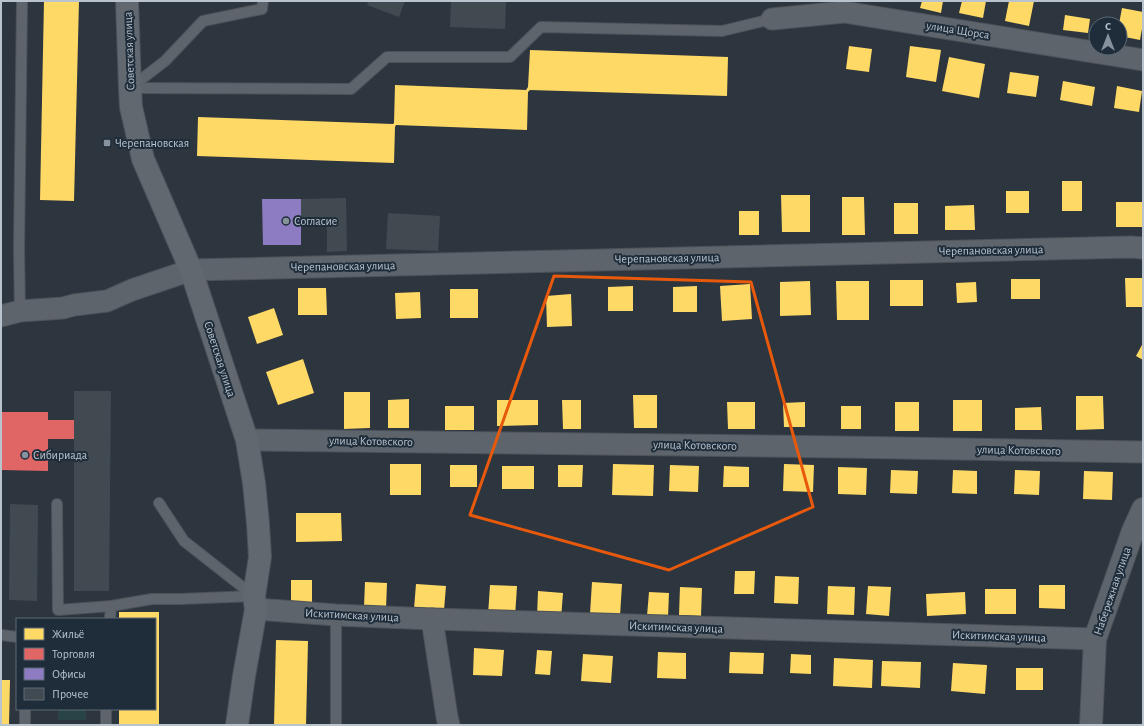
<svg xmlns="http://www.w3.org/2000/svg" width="1144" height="726" viewBox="0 0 1144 726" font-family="'Alegreya Sans',sans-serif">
	<rect width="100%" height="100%" fill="#2d363e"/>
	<!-- green -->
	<rect fill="#294446" x="58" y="709" width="28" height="11"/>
	<!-- homes -->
	<g fill="#ffd966">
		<path d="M44 1H79L74 201 40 200Z"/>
		<path d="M922 1H943L941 13 920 8Z"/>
		<path d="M962 1H986L983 18 959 13Z"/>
		<path d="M1009 1H1034L1029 26 1005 21Z"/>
		<path d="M1122 8 1143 12V23L1140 40 1120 36V24H1119Z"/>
		<path d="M1065 15 1090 19 1088 33 1063 30Z"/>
		<path d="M849 46 872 49 869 72 846 69Z"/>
		<path d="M910 46 941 50 936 82 906 77Z"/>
		<path d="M530 50 728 57 727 96 530 90 528 92 527 130 396 125 395 127 394 163 197 156 198 117 393 124 394 123 395 85 526 90 528 87Z"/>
		<path d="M949 57 985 64 979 98 942 91Z"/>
		<path d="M1010 72 1039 76 1036 97 1007 93Z"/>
		<path d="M1063 81 1095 87 1092 106 1060 100Z"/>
		<path d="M1117 86 1142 91 1139 112 1114 108Z"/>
		<rect x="1062" y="181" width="20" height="30"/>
		<rect x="1006" y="191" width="23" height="22"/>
		<path d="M781 195H810V232H782Z"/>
		<path d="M842 197H864L865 235H842Z"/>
		<rect x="1116" y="202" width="27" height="25"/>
		<rect x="894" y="203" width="24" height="31"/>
		<path d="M974 205 975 230H945V206Z"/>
		<rect x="739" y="211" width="20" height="24"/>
		<path d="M1125 278H1143V307H1126Z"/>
		<rect x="1011" y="279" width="29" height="20"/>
		<rect x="890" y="280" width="33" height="26"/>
		<path d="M810 281 811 315 780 316V282Z"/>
		<path d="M836 281H869V320H837Z"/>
		<path d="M976 282 977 302 957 303 956 283Z"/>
		<path d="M750 284 752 319 722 321 720 286Z"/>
		<path d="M633 286V311H608V287Z"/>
		<path d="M697 286V312H673V287Z"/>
		<path d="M298 288H326L327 315H298Z"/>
		<rect x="450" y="289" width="28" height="29"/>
		<path d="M420 292 421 318 396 319 395 293Z"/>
		<path d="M571 294 572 326 547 327 546 296Z"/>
		<path d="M274 308 283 335 257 344 248 317Z"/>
		<path d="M1143 343V360L1136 356Z"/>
		<path d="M303 359 314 393 278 405 266 372Z"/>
		<path d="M344 392H370V428L344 429Z"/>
		<path d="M633 395H657V428H634Z"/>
		<path d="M1076 396H1103L1104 429 1076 430Z"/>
		<path d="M409 399V428H388V400Z"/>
		<path d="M497 400H538V425L497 426Z"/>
		<path d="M562 400H581V429H563Z"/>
		<rect x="953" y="400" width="29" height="31"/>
		<path d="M727 402H755V429H728Z"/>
		<path d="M805 402V427H784L783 403Z"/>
		<rect x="895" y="402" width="24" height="29"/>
		<rect x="445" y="406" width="29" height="24"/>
		<rect x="841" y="406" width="20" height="23"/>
		<path d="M1041 407 1042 430H1015V408Z"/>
		<rect x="390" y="464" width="31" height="31"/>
		<path d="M613 464 654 465 653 496 612 495Z"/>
		<path d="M784 464 814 465 813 492 783 491Z"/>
		<rect x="450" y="465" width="27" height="22"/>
		<path d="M558 465H583L582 487H558Z"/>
		<path d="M670 465 699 466 698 492 669 491Z"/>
		<rect x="502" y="466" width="32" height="23"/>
		<path d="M724 466 749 467V487H723Z"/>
		<path d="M838 467 867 468 866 495 838 494Z"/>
		<path d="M891 470 918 471 917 494 890 493Z"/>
		<path d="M953 470 977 471V494L952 493Z"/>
		<path d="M1015 470 1040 471 1039 495 1014 494Z"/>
		<path d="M1084 471 1113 472 1112 500 1083 499Z"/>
		<path d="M296 513H341L342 541 296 542Z"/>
		<path d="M735 571H755L754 594H734Z"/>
		<path d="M775 576 799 577 798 604 774 603Z"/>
		<rect x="291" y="580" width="21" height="23"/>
		<path d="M365 582 387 583 386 609 364 607Z"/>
		<path d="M592 582 622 584 620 616 590 614Z"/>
		<path d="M416 584 446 586 444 610 414 609Z"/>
		<path d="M490 585 517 586 515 617 488 615Z"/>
		<path d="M1039 585H1065V609L1039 608Z"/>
		<path d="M828 586 855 587 854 615 827 614Z"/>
		<path d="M868 586 891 587 889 616 866 614Z"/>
		<path d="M680 587 702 588 701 616 679 615Z"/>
		<rect x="985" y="589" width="31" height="25"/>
		<path d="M538 591 563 593 561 619 537 617Z"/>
		<path d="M649 592 669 593 668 617 647 616Z"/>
		<path d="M965 592 966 614 927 616 926 594Z"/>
		<path d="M119 612H159V725H119V709H155V619H119Z"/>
		<path d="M276 640 308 641 306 725H274Z"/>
		<path d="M474 648 504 650 502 676 473 675Z"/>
		<path d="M537 650 552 651 550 675 535 674Z"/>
		<path d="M658 652 686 653V679L657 678Z"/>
		<path d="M730 652 764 653 763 674 729 673Z"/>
		<path d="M583 654 613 656 611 683 581 681Z"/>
		<path d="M791 654 811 655V674L790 673Z"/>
		<path d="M834 658 873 660 872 688 833 686Z"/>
		<path d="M882 661 921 662 920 688 881 686Z"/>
		<path d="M953 663 987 665 985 694 951 691Z"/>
		<rect x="1016" y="668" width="27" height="22"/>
		<path d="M1 680H10L9 725H1Z"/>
	</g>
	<!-- shops -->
	<path fill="#e06666" d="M1 412H48V420H74V439H48V471L1 470Z"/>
	<!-- offices -->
	<path fill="#8e7cc3" d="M262 199H301V245H263Z"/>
	<!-- building -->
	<g fill="#424a51">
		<path d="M369 1H405L399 17 367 5Z"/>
		<path d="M451 1H506L505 29 450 27Z"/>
		<path d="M346 198 347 251 327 252V217H301V199Z"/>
		<path d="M388 213 440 216 438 251 386 249Z"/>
		<path d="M74 391H111L109 591H74Z"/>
		<path d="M10 504 38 505 37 601 9 600Z"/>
	</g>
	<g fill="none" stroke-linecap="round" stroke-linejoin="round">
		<!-- service casing -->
		<g stroke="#4c5258" stroke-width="12">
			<g id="service">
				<path d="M130 88 351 89 387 57H510L541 27 722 31 772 19"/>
				<path d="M130 88 165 61 203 21 262 9 263 1"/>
				<path d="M20 311 19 250 22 1"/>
				<path d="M159 503 184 541 254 596"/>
				<path d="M57 504 58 610 111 606 152 599H180L254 596"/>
				<path d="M110 619 111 606"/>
				<path d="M1 635 17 637"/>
				<path d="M25 725V709"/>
				<path d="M106 725V709"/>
				<path d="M336 725V615"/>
			</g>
		</g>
		<!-- minor casing -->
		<g stroke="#4c5258" stroke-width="23">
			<g id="minor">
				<path d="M772 19 844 12 1143 60"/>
				<path d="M1 316 20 311 63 308 74 305 107 301 132 290 191 270 1131 247 1143 248"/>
				<path d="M247 440 841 447 1143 452"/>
				<path d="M256 609 336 615 432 619 1095 639"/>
				<path d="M432 619 447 717 449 725"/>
			</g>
		</g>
		<!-- tertiary casing -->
		<g stroke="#4c5258" stroke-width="24">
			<path id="tertiary" d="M1091 725 1095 639 1133 531 1143 509"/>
		</g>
		<!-- secondary casing -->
		<g stroke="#4c5258" stroke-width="24">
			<path id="secondary" d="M127 1 130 88 131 107 143 159 191 270 247 440 254 483 258 524 260 557 254 596 256 609 244 676 237 725"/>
		</g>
		<!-- service -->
		<use href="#service" stroke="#5e646b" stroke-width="10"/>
		<!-- minor -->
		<use href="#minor" stroke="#5e646b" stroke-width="21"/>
		<!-- tertiary -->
		<use href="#tertiary" stroke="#5e646b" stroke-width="22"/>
		<!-- secondary -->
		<use href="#secondary" stroke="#626870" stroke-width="22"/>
	</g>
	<!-- marked area -->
	<path fill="none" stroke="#e8590c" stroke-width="3" stroke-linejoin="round" d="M554 276 751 282 813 507 669 570 470 515Z"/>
	<!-- markers -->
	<g fill="#87929c" stroke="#1f2d3b" stroke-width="1.5">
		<rect x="103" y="139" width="8" height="8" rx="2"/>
		<circle cx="286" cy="221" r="4"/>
		<circle cx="25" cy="455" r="4"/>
	</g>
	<g text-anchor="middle" stroke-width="4" stroke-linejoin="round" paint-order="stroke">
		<!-- street labels -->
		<g font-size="12" fill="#b8c3ce" stroke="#1f2d3b">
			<text transform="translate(958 30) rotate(9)" y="4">улица Щорса</text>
			<text transform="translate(129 51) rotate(-92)" y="4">Советская улица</text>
			<text transform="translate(991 250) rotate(-1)" y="4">Черепановская улица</text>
			<text transform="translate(667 258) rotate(-1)" y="4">Черепановская улица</text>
			<text transform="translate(343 266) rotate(-1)" y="4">Черепановская улица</text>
			<text transform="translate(220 359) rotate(72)" y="4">Советская улица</text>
			<text transform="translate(371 441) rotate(1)" y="4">улица Котовского</text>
			<text transform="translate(695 445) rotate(1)" y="4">улица Котовского</text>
			<text transform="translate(1019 450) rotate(1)" y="4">улица Котовского</text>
			<text transform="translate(1112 591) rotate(-71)" y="4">Набережная улица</text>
			<text transform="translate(352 615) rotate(3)" y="4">Искитимская улица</text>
			<text transform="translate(676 627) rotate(2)" y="4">Искитимская улица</text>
			<text transform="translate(999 636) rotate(2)" y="4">Искитимская улица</text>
		</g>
		<!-- poi labels -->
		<g font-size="12" fill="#b8c3ce" stroke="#1f2d3b" text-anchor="start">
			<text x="115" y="147">Черепановская</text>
			<text x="294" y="225">Согласие</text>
			<text x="33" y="459">Сибириада</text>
		</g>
	</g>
	<!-- border -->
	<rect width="1144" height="726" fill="none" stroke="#b8c3ce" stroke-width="4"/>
	<!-- legend -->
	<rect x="16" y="618" width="140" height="92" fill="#1f2d3b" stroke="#5c6976"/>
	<rect x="24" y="628" width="20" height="12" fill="#ffd966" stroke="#5c6976"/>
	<text x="52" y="638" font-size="12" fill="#b8c3ce">Жильё</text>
	<rect x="24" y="648" width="20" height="12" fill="#e06666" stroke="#5c6976"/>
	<text x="52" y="658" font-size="12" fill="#b8c3ce">Торговля</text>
	<rect x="24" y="668" width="20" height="12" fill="#8e7cc3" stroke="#5c6976"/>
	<text x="52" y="678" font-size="12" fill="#b8c3ce">Офисы</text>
	<rect x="24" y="688" width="20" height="12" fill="#424a51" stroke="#5c6976"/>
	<text x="52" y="698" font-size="12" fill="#b8c3ce">Прочее</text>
	<!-- north arrow -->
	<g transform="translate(1108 36)"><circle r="19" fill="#1f2d3b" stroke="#5c6976"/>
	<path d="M0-3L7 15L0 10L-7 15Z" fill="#87929c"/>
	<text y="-6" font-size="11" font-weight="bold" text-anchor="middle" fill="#b8c3ce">С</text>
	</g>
</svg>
